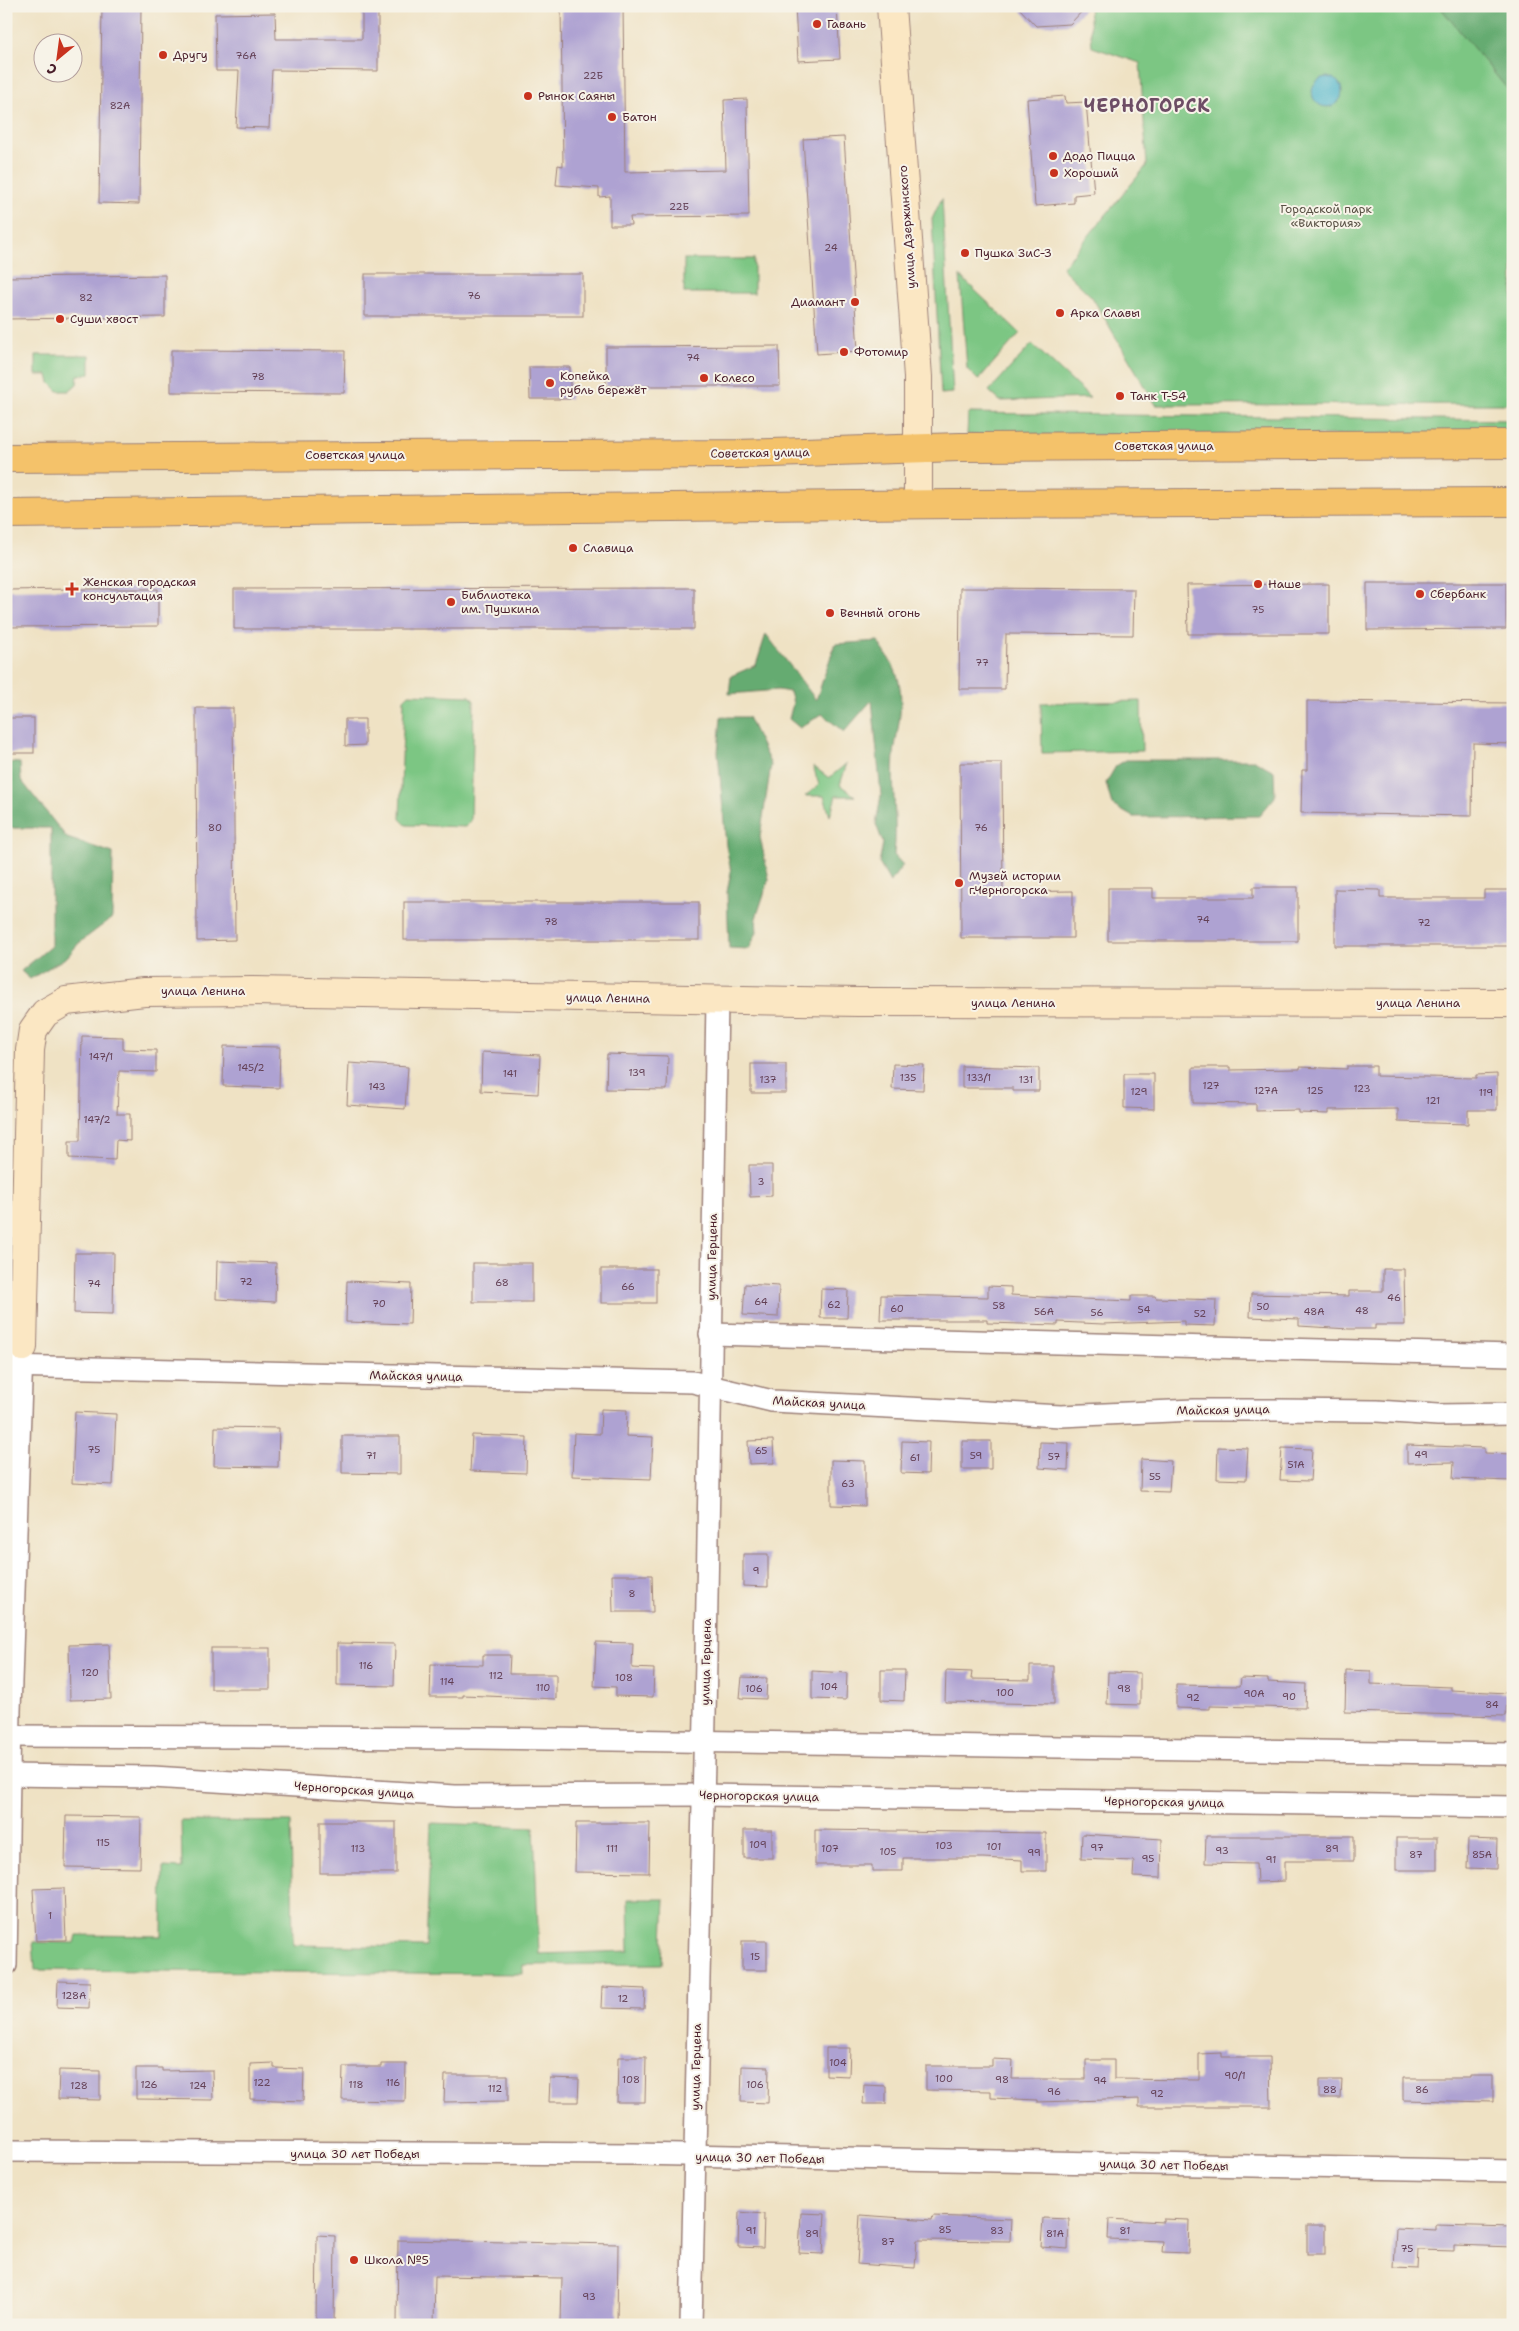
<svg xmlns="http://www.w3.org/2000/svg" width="1519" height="2331" viewBox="0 0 1519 2331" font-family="'Shantell Sans',sans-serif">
	<rect width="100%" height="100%" fill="#f7f3e8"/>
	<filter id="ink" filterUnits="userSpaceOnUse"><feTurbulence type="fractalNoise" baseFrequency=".02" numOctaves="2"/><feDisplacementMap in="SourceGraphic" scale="10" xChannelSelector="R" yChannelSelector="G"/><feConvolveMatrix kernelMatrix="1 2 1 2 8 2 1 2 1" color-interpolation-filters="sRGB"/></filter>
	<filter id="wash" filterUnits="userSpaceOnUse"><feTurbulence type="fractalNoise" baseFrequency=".0096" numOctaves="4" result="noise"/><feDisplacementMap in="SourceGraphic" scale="20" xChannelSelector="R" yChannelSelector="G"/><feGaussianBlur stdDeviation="1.12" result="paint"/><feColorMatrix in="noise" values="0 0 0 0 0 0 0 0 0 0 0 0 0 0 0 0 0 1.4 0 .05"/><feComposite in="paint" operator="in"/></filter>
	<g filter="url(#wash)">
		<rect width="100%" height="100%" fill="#efe2c4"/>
		<!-- green -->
		<g fill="#7cc683" stroke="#637257">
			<path d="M1089 6H1513V404L1156 405 1092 297 1062 268 1147 165 1140 63 1092 47Z"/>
			<path d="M942 198 953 393 941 394 932 219Z"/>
			<rect x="684" y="259" width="70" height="34"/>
			<path d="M960 276 1020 333 978 380 967 369Z"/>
			<path d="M1032 344 1090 398 1000 401 989 391Z"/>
			<path d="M36 355H90V374L78 375 77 384 69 391H58L50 383 48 375H36Z"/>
			<path d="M968 413 1513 420V435H967Z"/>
			<path d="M409 694 470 696 474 701 471 821 465 827 406 825 400 819 404 699Z"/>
			<path d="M1141 701 1142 751 1042 753 1041 703Z"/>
			<path d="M847 763 840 785 855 796H836L830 816 824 796H805L819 785 813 766 829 778Z"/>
			<path d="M181 1821 291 1822 293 1945 426 1947 431 1823 534 1827 539 1954 629 1951 628 1899H665L662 1964 523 1965V1974L35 1970 33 1942 75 1943 77 1935 162 1936 163 1867 182 1868Z"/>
		</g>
		<!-- forest -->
		<g fill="#65ab71" stroke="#58654e">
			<path d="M1439 6H1513V96Z"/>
			<path d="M766 634 816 700 835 644 878 641C884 652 895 666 898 678 905 704 897 729 894 755 891 788 898 821 894 855L903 865 890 882 879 863 883 843 876 824 881 795 872 700 844 732 822 714 800 728 789 719 793 703 790 692 778 690 729 694 731 676 756 665Z"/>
			<path d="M721 717H748L771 765 760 837 769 879 756 918 757 932 749 949 729 948 727 892 731 872 726 846 718 752Z"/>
			<path d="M1126 760H1254L1274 771 1275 797 1259 816 1133 817 1112 805 1106 783 1116 766Z"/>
			<path d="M6 762 20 763 21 780 67 838 113 853 112 918 79 943 67 957 30 979 21 971 51 946V828H6Z"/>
		</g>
		<!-- water -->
		<circle fill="#4db5cb" stroke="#4c6a7b" cx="1327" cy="92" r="15"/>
		<g id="blocks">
			<!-- building -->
			<g fill="#aea2d2">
				<path d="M102 6H141L139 204 99 203Z"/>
				<path d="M362 6H378V71L272 70 269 128 236 127 239 71H216L215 14 275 13 276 39H362Z"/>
				<path d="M561 6H623L625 172 726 170 724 100 747 99 749 216 630 217 631 225H610V196L599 197V188L556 185 558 165 563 166Z"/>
				<path d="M795 6H837L840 59 798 61Z"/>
				<path d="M1017 6H1087L1070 24 1036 26Z"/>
				<path d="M1065 96 1066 103 1086 102 1094 193 1074 195V203L1035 206 1027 99Z"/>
				<path d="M844 137 858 351 817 354 803 139Z"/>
				<rect x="365" y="274" width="218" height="42"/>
				<path d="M165 275V317L6 319V277Z"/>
				<path d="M779 346 780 386H606V347Z"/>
				<path d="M171 350 345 351 344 393 171 392Z"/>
				<path d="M529 367H570V399H530Z"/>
				<path d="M1367 583H1506V629L1367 630Z"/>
				<path d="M1329 584V634H1188L1187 585Z"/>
				<path d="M694 588V629H234V589Z"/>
				<path d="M960 588 1134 589 1133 635 1006 634 1005 689H959Z"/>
				<path d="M72 589H158V626L6 627V590Z"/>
				<path d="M1307 701 1513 703V744L1473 743 1472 816 1301 813 1302 770H1307Z"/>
				<path d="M196 708H233L235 940 197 941Z"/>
				<rect x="6" y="718" width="28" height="35"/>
				<path d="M345 719H365V745L345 746Z"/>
				<path d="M960 763H1002L1003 892 1073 891V938H961Z"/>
				<path d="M1253 887H1298V941H1108V888H1153V898H1253Z"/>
				<path d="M1335 889 1380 890V898H1484V890H1513V946H1335Z"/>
				<rect x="404" y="902" width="295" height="38"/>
				<path d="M82 1036 123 1037V1049L156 1050V1072L119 1071 117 1114H130V1141L116 1140 115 1160 69 1158V1141H80Z"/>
				<path d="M224 1046 280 1047 279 1088 223 1086Z"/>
				<path d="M482 1052 540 1055 538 1094 481 1091Z"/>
				<path d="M607 1054 668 1056 667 1090 606 1089Z"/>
				<path d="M349 1063 408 1067 405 1109 347 1105Z"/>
				<rect x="751" y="1064" width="35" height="29"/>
				<path d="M893 1064 924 1065 923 1090 892 1089Z"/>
				<path d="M962 1066 1039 1068V1091H1013V1088H962Z"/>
				<path d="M1347 1066H1376V1076L1476 1078V1075L1497 1074V1110H1468V1124L1398 1122V1109L1329 1110V1114L1299 1113V1110L1256 1111V1104L1193 1103V1067H1230V1070L1300 1069V1067L1347 1069Z"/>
				<path d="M1124 1074H1154V1109L1124 1108Z"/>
				<path d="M749 1165H772V1196L750 1197Z"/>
				<path d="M75 1253H114L113 1314 74 1313Z"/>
				<path d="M217 1261 276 1263 275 1302 216 1299Z"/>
				<rect x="473" y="1263" width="59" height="39"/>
				<rect x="601" y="1269" width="55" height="34"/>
				<path d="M1383 1269H1404L1405 1325H1375V1329H1349L1299 1326V1319L1250 1317 1251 1294 1349 1296V1291H1383Z"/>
				<path d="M347 1281 411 1284 410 1324 346 1322Z"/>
				<path d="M745 1284 779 1286 778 1317 743 1315Z"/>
				<path d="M988 1286 1011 1287V1295L1059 1298 1131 1301V1296H1155L1156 1298 1216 1300 1215 1326 1184 1325V1321L1103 1324 1058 1322V1325L987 1323V1320H880L881 1295 988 1297Z"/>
				<path d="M821 1289 848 1290 847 1318H820Z"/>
				<path d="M601 1409 627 1410 626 1436 653 1437 651 1479 572 1476 574 1433 600 1434Z"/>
				<path d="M75 1412 116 1414 113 1485 72 1483Z"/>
				<path d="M215 1427 279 1428 278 1467 214 1466Z"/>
				<path d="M472 1435 527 1437 526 1473 470 1471Z"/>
				<path d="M342 1436H400V1474L342 1473Z"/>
				<path d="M773 1440 774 1463 749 1464 748 1441Z"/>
				<path d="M902 1441 929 1442 928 1474 901 1473Z"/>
				<rect x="962" y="1441" width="29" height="28"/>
				<path d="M1040 1442 1069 1443 1068 1470 1039 1468Z"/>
				<path d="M1407 1445 1484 1448V1453L1513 1454V1481L1453 1479 1454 1462 1407 1463Z"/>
				<path d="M1218 1447 1248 1448 1246 1480 1217 1479Z"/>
				<path d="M1282 1448 1312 1449 1310 1481 1280 1480Z"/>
				<path d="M1141 1459 1171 1461 1169 1492 1140 1491Z"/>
				<path d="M831 1460 865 1461V1506L831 1505Z"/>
				<path d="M743 1554H768V1587L743 1586Z"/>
				<path d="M612 1575H652L653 1612H613Z"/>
				<path d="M596 1642 633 1643 632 1668 654 1669 653 1697 616 1696V1687L594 1686Z"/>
				<path d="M337 1643 395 1644 394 1686 337 1685Z"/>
				<path d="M109 1644 111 1699 70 1700 69 1645Z"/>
				<rect x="211" y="1648" width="59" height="41"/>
				<path d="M483 1655H510L509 1674H556V1699L463 1695V1697H430L431 1664 483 1665Z"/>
				<path d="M1030 1666H1054V1704L945 1702 946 1671 972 1672 971 1679 1030 1680Z"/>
				<path d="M881 1670H905L904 1701 881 1700Z"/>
				<path d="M1346 1670 1371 1671V1684L1451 1687V1690L1507 1693 1506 1716 1345 1712Z"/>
				<path d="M812 1671 847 1673 846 1700 812 1699Z"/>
				<path d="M1108 1672 1140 1673V1705L1107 1704Z"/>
				<path d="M742 1677 767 1678 766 1699 740 1698Z"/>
				<path d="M1241 1678 1268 1679V1682L1306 1684 1305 1708 1209 1706V1709L1176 1708V1685L1240 1686Z"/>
				<path d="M66 1816 141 1817 140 1868 65 1867Z"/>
				<rect x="320" y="1822" width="76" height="51"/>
				<path d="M576 1823H650L649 1873 575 1872Z"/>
				<rect x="744" y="1830" width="28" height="28"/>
				<path d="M815 1830 1046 1833V1871H1022V1860L983 1858H903V1871H872V1865H815Z"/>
				<path d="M1082 1834 1162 1839 1161 1878 1133 1877 1134 1861 1081 1859Z"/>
				<path d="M1206 1836H1354V1861H1285V1881L1257 1882 1256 1864 1205 1863Z"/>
				<rect x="1396" y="1838" width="41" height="32"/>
				<path d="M1468 1839 1497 1840 1496 1869 1467 1868Z"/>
				<path d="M64 1888 66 1940 36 1941 33 1889Z"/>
				<rect x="742" y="1941" width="25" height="29"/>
				<path d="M58 1981 90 1982 89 2008 57 2007Z"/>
				<path d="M602 1987 645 1989 644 2009 601 2008Z"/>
				<path d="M826 2048H850L849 2076 826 2075Z"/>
				<path d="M1222 2053V2057H1270L1271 2107H1139V2099L1037 2102V2100L991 2098V2091L926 2090V2066H992V2059L1013 2060 1012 2079H1086V2060H1114V2079L1199 2080V2054Z"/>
				<path d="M618 2057H646L645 2102H617Z"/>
				<path d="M274 2063V2068L304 2069 303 2101 250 2099V2064Z"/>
				<path d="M381 2064H406L405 2101 342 2100 343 2067H381Z"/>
				<path d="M742 2066 769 2067 768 2103 741 2102Z"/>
				<path d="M136 2068H162V2071L212 2070 213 2100 136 2099Z"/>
				<path d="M59 2070 100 2071V2100L58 2099Z"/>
				<path d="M445 2075H508V2101L444 2102Z"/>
				<path d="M1470 2076H1493V2102L1403 2100V2078H1470Z"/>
				<path d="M550 2078 579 2079 578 2102H549Z"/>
				<path d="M1319 2080H1342L1341 2098H1319Z"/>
				<path d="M864 2085 886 2086V2104H863Z"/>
				<path d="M739 2212 764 2214 763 2248 738 2247Z"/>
				<path d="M801 2213 825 2214 823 2254 799 2253Z"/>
				<path d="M860 2215 932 2220 933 2216 1011 2219 1010 2241 917 2240 915 2268 857 2264Z"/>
				<path d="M1043 2218 1069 2219 1068 2249 1041 2247Z"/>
				<path d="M1109 2219 1163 2222V2219L1189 2220 1188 2253 1162 2252 1163 2241 1108 2239Z"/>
				<path d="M1436 2225 1513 2227V2247L1454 2245V2251L1419 2250 1418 2269 1394 2268 1396 2228 1436 2230Z"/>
				<rect x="1307" y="2226" width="18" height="28"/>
				<path d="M317 2235 335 2236 334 2325H316Z"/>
				<path d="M398 2240 618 2244 617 2325H561L562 2278 435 2276 434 2325H397Z"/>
			</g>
		</g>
	</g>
	<g filter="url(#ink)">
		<use href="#blocks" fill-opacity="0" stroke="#9c8078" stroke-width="1"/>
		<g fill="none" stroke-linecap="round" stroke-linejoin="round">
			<!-- street casing -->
			<g stroke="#9c8078" stroke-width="24">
				<g id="street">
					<path d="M710 1334 1513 1355"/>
					<path d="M6 1366 693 1382 772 1401 1061 1416 1194 1410H1275L1377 1411 1438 1415 1513 1414"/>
					<path d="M6 1736 479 1738 1513 1754"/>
					<path d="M6 1775 153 1777 455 1796 702 1795 1513 1807"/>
					<path d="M6 1965 10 1711 22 1353"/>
					<path d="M6 2151 634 2154 1513 2171"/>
					<path d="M691 2325 705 1717 717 1000"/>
				</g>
			</g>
			<!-- secondary casing -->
			<g stroke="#9c8078" stroke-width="30">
				<g id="secondary">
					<path d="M891 6 918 377V504"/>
					<path d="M23 1347 30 1050 33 1030 45 1013 66 1001 144 992 253 991 858 1002 1513 1003"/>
				</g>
			</g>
			<!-- primary casing -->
			<g stroke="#9c8078" stroke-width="30">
				<g id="primary">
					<path d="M6 458 737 454 960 447 1513 444"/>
					<path d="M6 514 953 504 1513 502"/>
				</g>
			</g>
			<!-- street -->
			<use href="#street" stroke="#fff" stroke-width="21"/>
			<!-- secondary -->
			<use href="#secondary" stroke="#fbe7c3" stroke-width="28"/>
			<!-- primary -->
			<use href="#primary" stroke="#f4c26a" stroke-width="28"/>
		</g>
	</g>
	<!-- markers -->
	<g fill="#c8321e" stroke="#f7f3e8" stroke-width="2">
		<circle cx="817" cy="24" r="5"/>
		<circle cx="163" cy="55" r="5"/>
		<circle cx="528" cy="96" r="5"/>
		<circle cx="612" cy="117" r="5"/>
		<circle cx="1053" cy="156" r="5"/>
		<circle cx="1054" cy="173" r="5"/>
		<circle cx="965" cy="253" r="5"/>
		<circle cx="855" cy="302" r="5"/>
		<circle cx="1060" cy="313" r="5"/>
		<circle cx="60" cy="319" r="5"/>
		<circle cx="844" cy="352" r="5"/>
		<circle cx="704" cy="378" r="5"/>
		<circle cx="550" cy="383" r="5"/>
		<circle cx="1120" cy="396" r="5"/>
		<circle cx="573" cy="548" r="5"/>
		<circle cx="1258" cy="584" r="5"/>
		<path d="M69.5 581.5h5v5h5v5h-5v5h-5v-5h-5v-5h5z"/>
		<circle cx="1420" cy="594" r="5"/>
		<circle cx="451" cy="602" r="5"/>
		<circle cx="830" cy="613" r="5"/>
		<circle cx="959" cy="883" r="5"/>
		<circle cx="354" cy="2260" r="5"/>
	</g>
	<g text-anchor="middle" stroke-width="4" stroke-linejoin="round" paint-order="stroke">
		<!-- number labels -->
		<g font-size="10" fill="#634055">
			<text x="246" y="59">76А</text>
			<text x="593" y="79">22Б</text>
			<text x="120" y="109">82А</text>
			<text x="679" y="210">22Б</text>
			<text x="831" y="251">24</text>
			<text x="474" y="299">76</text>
			<text x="86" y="301">82</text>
			<text x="693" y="361">74</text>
			<text x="258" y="380">78</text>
			<text x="1258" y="613">75</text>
			<text x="982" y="666">77</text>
			<text x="215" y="831">80</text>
			<text x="981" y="831">76</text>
			<text x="1203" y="923">74</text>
			<text x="551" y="925">78</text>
			<text x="1424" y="926">72</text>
			<text x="101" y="1060">147/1</text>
			<text x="251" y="1071">145/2</text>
			<text x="637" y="1076">139</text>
			<text x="510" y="1077">141</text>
			<text x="908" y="1081">135</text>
			<text x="979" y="1081">133/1</text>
			<text x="768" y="1083">137</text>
			<text x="1026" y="1083">131</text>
			<text x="1211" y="1089">127</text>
			<text x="377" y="1090">143</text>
			<text x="1362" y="1092">123</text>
			<text x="1266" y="1094">127А</text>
			<text x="1315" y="1094">125</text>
			<text x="1139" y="1095">129</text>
			<text x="1486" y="1096">119</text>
			<text x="1433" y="1104">121</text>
			<text x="97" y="1123">147/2</text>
			<text x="761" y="1185">3</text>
			<text x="246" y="1285">72</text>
			<text x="502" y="1286">68</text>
			<text x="94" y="1287">74</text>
			<text x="628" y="1290">66</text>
			<text x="1394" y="1301">46</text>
			<text x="761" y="1305">64</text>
			<text x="379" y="1307">70</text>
			<text x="834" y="1308">62</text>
			<text x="999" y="1309">58</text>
			<text x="1263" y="1310">50</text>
			<text x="897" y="1312">60</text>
			<text x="1144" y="1313">54</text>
			<text x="1362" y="1314">48</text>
			<text x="1044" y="1315">56А</text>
			<text x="1314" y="1315">48А</text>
			<text x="1097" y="1316">56</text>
			<text x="1200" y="1317">52</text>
			<text x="94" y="1453">75</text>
			<text x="761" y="1454">65</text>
			<text x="1421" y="1458">49</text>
			<text x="371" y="1459">71</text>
			<text x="976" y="1459">59</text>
			<text x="1054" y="1460">57</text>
			<text x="915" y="1461">61</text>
			<text x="1296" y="1468">51А</text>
			<text x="1155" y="1480">55</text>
			<text x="848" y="1487">63</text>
			<text x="756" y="1574">9</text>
			<text x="632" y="1597">8</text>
			<text x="366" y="1669">116</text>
			<text x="90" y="1676">120</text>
			<text x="496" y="1679">112</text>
			<text x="624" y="1681">108</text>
			<text x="447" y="1685">114</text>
			<text x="829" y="1690">104</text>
			<text x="543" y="1691">110</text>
			<text x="754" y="1692">106</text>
			<text x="1124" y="1692">98</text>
			<text x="1005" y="1696">100</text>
			<text x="1254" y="1697">90А</text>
			<text x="1289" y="1700">90</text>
			<text x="1193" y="1701">92</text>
			<text x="1492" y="1708">84</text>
			<text x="103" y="1846">115</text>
			<text x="758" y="1848">109</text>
			<text x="944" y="1849">103</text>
			<text x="994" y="1850">101</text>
			<text x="1097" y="1851">97</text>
			<text x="358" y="1852">113</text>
			<text x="612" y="1852">111</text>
			<text x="830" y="1852">107</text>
			<text x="1332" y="1852">89</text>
			<text x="1222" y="1854">93</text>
			<text x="888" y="1855">105</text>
			<text x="1034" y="1856">99</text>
			<text x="1416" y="1858">87</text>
			<text x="1482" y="1858">85А</text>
			<text x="1148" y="1862">95</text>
			<text x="1271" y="1863">91</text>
			<text x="50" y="1919">1</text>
			<text x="755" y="1960">15</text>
			<text x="74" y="1999">128А</text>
			<text x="623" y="2002">12</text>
			<text x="838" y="2066">104</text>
			<text x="1235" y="2079">90/1</text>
			<text x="944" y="2082">100</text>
			<text x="631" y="2083">108</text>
			<text x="1002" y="2083">98</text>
			<text x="1100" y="2084">94</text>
			<text x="262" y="2086">122</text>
			<text x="393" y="2086">116</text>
			<text x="149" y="2088">126</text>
			<text x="356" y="2088">118</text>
			<text x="755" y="2088">106</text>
			<text x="79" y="2089">128</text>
			<text x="198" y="2089">124</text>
			<text x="495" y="2092">112</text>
			<text x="1330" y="2093">88</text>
			<text x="1422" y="2093">86</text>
			<text x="1054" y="2095">96</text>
			<text x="1157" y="2097">92</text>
			<text x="945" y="2233">85</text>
			<text x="751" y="2234">91</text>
			<text x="997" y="2234">83</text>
			<text x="1125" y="2234">81</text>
			<text x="812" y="2237">89</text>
			<text x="1055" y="2237">81А</text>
			<text x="888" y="2245">87</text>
			<text x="1407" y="2252">75</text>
			<text x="589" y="2300">93</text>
		</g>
		<!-- poi labels -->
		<g font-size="12" fill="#4a1f2b" stroke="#f7f3e8" text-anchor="start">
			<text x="827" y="28">Гавань</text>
			<text x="173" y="59">Другу</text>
			<text x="538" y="100">Рынок Саяны</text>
			<text x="622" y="121">Батон</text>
			<text x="1063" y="160">Додо Пицца</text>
			<text x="1064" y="177">Хороший</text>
			<text x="975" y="257">Пушка ЗиС-3</text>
			<text x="845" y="306" text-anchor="end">Диамант</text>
			<text x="1070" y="317">Арка Славы</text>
			<text x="70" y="323">Суши хвост</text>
			<text x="854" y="356">Фотомир</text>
			<text x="560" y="380">Копейка<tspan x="560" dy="14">рубль бережёт</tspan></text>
			<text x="714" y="382">Колесо</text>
			<text x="1130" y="400">Танк Т-54</text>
			<text x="583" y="552">Славица</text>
			<text x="83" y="586">Женская городская<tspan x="83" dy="14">консультация</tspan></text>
			<text x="1268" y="588">Наше</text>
			<text x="1430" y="598">Сбербанк</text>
			<text x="461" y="599">Библиотека<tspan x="461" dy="14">им. Пушкина</tspan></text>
			<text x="840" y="617">Вечный огонь</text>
			<text x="969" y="880">Музей истории<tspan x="969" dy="14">г.Черногорска</tspan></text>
			<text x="364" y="2264">Школа №5</text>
		</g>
		<!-- park labels -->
		<g font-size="12" fill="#595145" stroke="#f7f3e8">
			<text x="1326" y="213">Городской парк<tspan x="1326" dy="14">«Виктория»</tspan></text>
		</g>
		<!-- street labels -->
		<g font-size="12" fill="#4a1f2b" stroke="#f7f3e8">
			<text transform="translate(907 227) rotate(-94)" y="4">улица Дзержинского</text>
			<text x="1164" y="450">Советская улица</text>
			<text transform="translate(760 453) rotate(-1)" y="4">Советская улица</text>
			<text x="355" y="459">Советская улица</text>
			<text x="203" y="995">улица Ленина</text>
			<text transform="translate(608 998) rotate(1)" y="4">улица Ленина</text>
			<text x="1013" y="1007">улица Ленина</text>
			<text x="1418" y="1007">улица Ленина</text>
			<text transform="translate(712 1257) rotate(-89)" y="4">улица Герцена</text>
			<text transform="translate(416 1376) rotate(1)" y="4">Майская улица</text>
			<text transform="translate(819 1403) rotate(3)" y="4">Майская улица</text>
			<text transform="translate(1223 1410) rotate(-1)" y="4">Майская улица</text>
			<text transform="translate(706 1662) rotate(-89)" y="4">улица Герцена</text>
			<text transform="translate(354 1790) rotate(4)" y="4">Черногорская улица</text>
			<text transform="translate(759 1796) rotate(1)" y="4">Черногорская улица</text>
			<text transform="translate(1164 1802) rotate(1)" y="4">Черногорская улица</text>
			<text transform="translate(696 2067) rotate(-89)" y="4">улица Герцена</text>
			<text x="355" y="2158">улица 30 лет Победы</text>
			<text transform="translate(760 2158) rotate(1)" y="4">улица 30 лет Победы</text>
			<text transform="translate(1164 2165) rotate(1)" y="4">улица 30 лет Победы</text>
		</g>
		<!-- district labels -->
		<g font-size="18" font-weight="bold" letter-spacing="1" fill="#6d4d65" stroke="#f7f3e8">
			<text x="1147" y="112">ЧЕРНОГОРСК</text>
		</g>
	</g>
	<!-- margin -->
	<rect width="1519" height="2331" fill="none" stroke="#f7f3e8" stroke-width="25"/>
	<!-- north arrow -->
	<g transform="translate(58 58) rotate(209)"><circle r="24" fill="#f7f3e8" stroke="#b29e9c"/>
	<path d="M0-4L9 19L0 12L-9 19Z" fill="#c8321e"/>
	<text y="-8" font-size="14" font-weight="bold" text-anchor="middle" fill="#4a1f2b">С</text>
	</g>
</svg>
